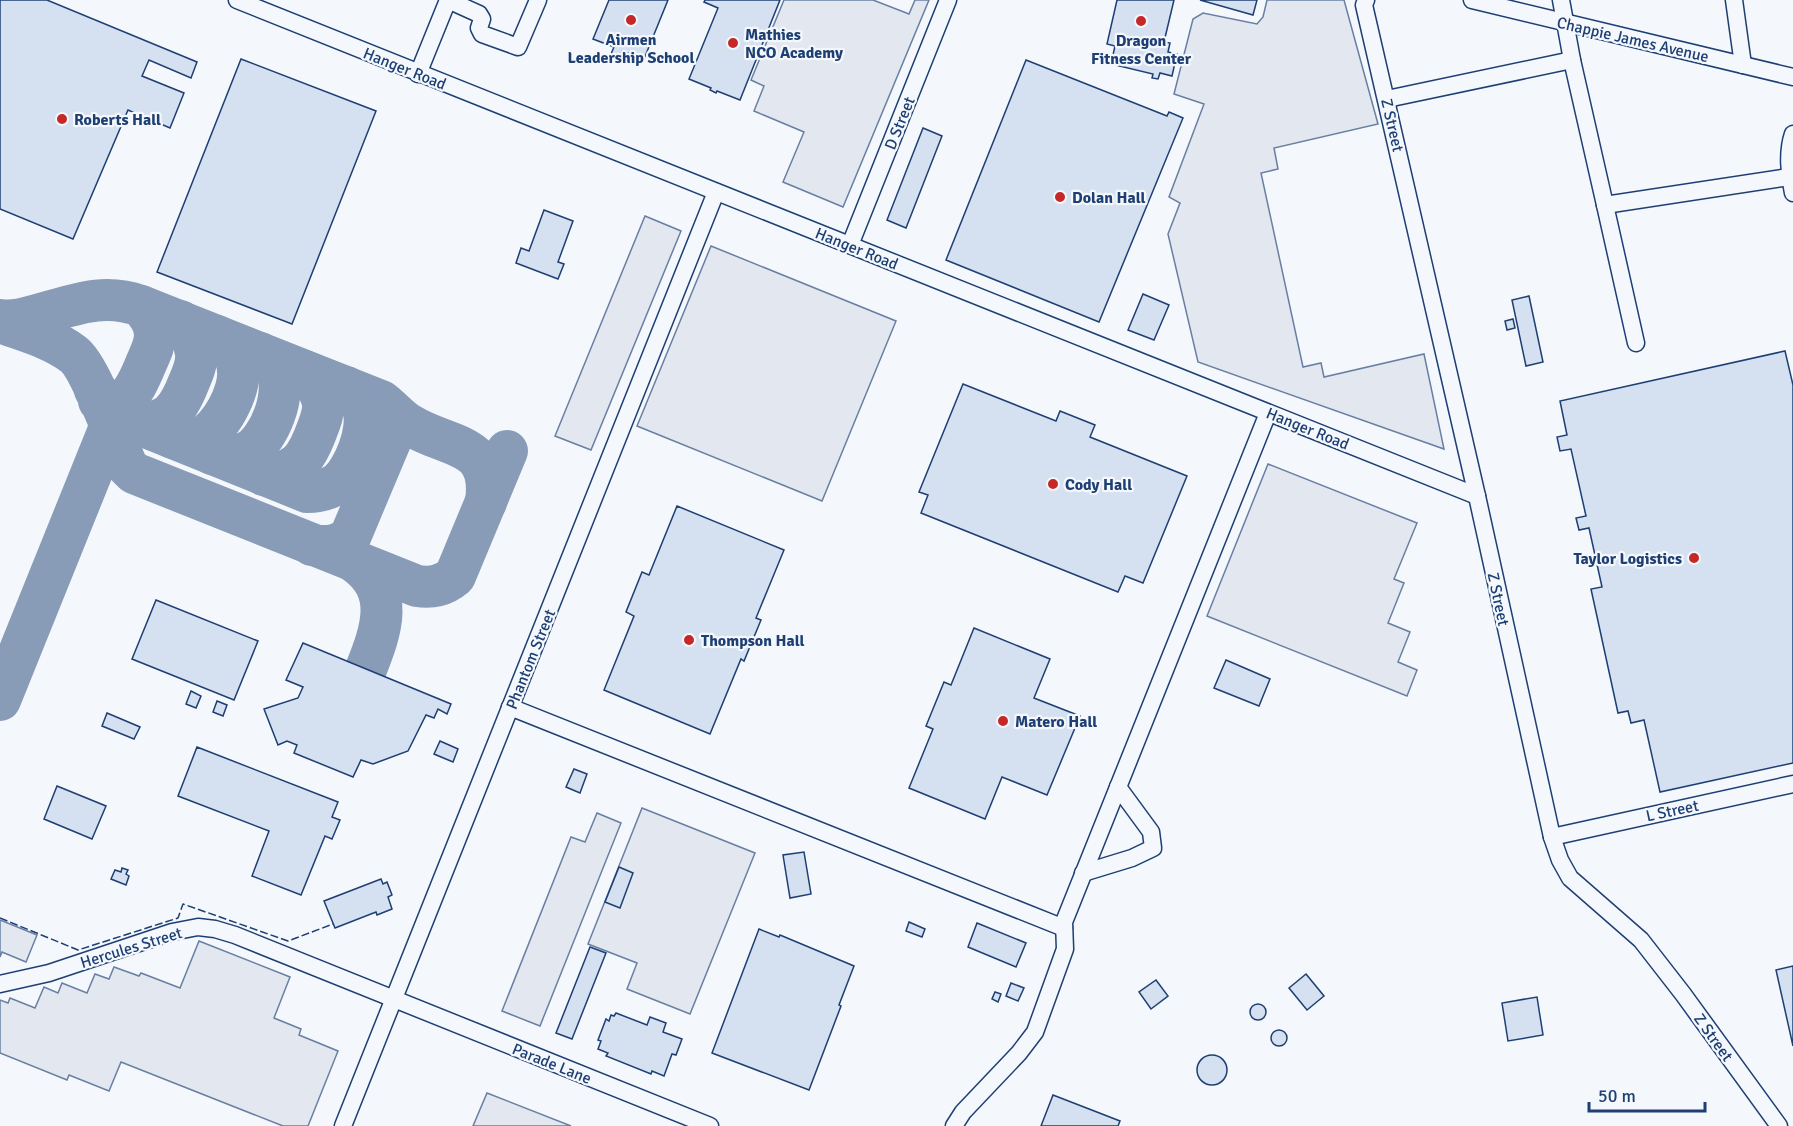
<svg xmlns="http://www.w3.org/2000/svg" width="1793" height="1126" viewBox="0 0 1793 1126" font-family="Signika,sans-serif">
	<rect width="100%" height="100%" fill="#f4f7fb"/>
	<!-- parking -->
	<g fill="#e3e8f0" stroke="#687fa3" stroke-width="1.5">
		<path d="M784 0H873L909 14 915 0H929L843 207 783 182 804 132 754 111 764 86 751 80Z"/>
		<path d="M1267 0H1344L1378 124 1274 148 1278 169 1261 173 1303 367 1321 363 1324 377 1424 354 1444 449 1198 362 1168 234 1180 203 1169 197 1204 104 1174 94 1193 19 1203 13 1257 24 1263 17Z"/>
		<path d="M645 216 681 231 591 450 555 436Z"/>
		<path d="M711 246 896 321 822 501 637 426Z"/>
		<path d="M1268 464 1417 523 1394 579 1404 583 1388 623 1410 632 1398 662 1417 670 1407 696 1207 616Z"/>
		<path d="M642 808 755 853 690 1014 627 989 637 963 588 944Z"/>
		<path d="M597 813 621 823 540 1026 502 1011 571 837 585 842Z"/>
		<path d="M0 920 37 935 26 962 2 952 0 957Z"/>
		<path d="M199 941 290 977 274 1018 301 1029 299 1035 338 1051 308 1126H283L121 1062 109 1091 69 1075 67 1080 0 1053V1000L8 1003 10 998 35 1008 44 987 58 993 62 983 87 993 95 974 109 979 114 967 139 976 141 973 180 988Z"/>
		<path d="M487 1093 571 1126H473Z"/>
	</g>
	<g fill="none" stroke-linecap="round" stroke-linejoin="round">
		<!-- taxiway -->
		<g stroke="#889bb7" stroke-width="42">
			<path d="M0 320C14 322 27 318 41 314 77 304 104 293 141 306L381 401C391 408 399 419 410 425 449 449 494 441 486 502"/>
			<path d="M0 322C24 331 52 338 73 354 91 367 116 442 127 466L134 473 417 586C432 588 443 586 455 576L507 451"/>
			<path d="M95 390C121 419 135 390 145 366 149 356 155 346 155 335 155 324 148 314 141 306"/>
			<path d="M99 401 107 409 126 419 307 492C318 492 328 490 338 483 354 470 370 429 363 409 360 400 353 394 346 387"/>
			<path d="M135 422C168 425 178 410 189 382 193 373 197 364 196 354 195 341 188 331 180 321"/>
			<path d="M173 438C183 439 193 440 201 437 221 429 240 391 238 371 238 356 227 345 217 336"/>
			<path d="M212 454C225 457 237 458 249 451 269 440 288 392 276 371 273 364 266 359 260 353"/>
			<path d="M264 475C297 472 306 460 317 430 320 422 324 413 323 403 321 390 312 380 304 371"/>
			<path d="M312 545C327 547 338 547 350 537L392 437"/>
			<path d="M355 562C396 591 381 631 366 669"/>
			<path d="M0 700 110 427"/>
		</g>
	</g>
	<!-- building -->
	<g fill="#d5e0f0" stroke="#1d3f73" stroke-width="1.5">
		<path d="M0 0H47L197 62 191 78 149 60 142 76 184 93 170 128 128 110 73 239 0 209Z"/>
		<path d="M609 0H668L644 59 622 51 620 57 611 54 614 47 593 39Z"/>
		<path d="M705 0H780L740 100 717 91 716 93 710 90 711 88 689 79 718 8 704 2Z"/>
		<path d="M1117 0H1174L1164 42 1170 43 1168 52 1177 54 1172 76 1160 73 1158 79 1152 78 1153 74 1111 64 1115 46 1107 44Z"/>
		<path d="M1200 0H1257L1253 15Z"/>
		<path d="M241 59 376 111 292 324 157 272Z"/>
		<path d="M1026 60 1167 116 1169 112 1183 118 1099 322 946 260Z"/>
		<path d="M923 128 942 136 906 228 887 220Z"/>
		<path d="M544 210 573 221 558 262 564 264 558 279 516 263 521 248 529 251Z"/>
		<path d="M1143 294 1169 305 1154 340 1128 330Z"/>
		<path d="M1529 296 1543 362 1526 366 1512 300Z"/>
		<path d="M1513 319 1515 328 1507 330 1505 321Z"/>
		<path d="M1785 351 1793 385V763L1660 792 1644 720 1631 723 1628 711 1618 713 1591 589 1602 587 1589 528 1579 530 1576 518 1586 516 1571 449 1560 451 1557 437 1567 435 1560 401Z"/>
		<path d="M963 384 1056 421 1060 411 1095 425 1090 437 1187 476 1143 583 1125 576 1118 592 921 513 928 495 919 492Z"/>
		<path d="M677 506 784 550 756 618 761 620 744 661 741 659 710 734 604 690 634 616 626 612 642 572 649 575Z"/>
		<path d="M156 600 258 641 234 700 132 659Z"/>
		<path d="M974 628 1050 659 1034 698 1080 716 1047 795 1002 777 985 819 909 788 933 729 926 726 944 682 951 685Z"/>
		<path d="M303 643 451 704 447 714 438 709 434 718 426 715 408 751 373 764 361 760 353 777 294 753 297 745 287 741 278 745 264 709 298 698 303 687 286 680Z"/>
		<path d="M1226 660 1270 679 1259 706 1214 688Z"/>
		<path d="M191 691 201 696 196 708 186 704Z"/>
		<path d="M217 701 227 705 223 716 213 712Z"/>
		<path d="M107 713 140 727 134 739 102 726Z"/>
		<path d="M440 741 458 749 453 762 434 754Z"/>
		<path d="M197 747 338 802 332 817 340 820 332 839 325 836 301 895 252 876 269 831 178 796Z"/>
		<path d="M574 769 587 774 580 793 566 787Z"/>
		<path d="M57 786 106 806 92 839 44 819Z"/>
		<path d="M804 852 811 894 790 898 783 855Z"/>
		<path d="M619 867 633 873 620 908 605 902Z"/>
		<path d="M122 868 128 870 126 874 129 876 126 885 111 879 115 870 121 872Z"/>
		<path d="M381 879 383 884 387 882 392 895 388 897 392 909 377 915 376 912 335 928 324 901Z"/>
		<path d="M909 922 925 929 922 937 906 931Z"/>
		<path d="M977 923 1026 943 1016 967 968 947Z"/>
		<path d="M759 929 779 937 780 935 854 966 839 1005 841 1006 809 1090 712 1053Z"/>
		<path d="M590 947 606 953 572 1039 556 1033Z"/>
		<path d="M1793 966V1046L1776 970Z"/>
		<path d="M1306 974 1324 996 1307 1010 1289 988Z"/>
		<path d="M1156 980 1168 996 1151 1009 1139 992Z"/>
		<path d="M1011 983 1024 988 1018 1001 1006 996Z"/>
		<path d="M995 992 1001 994 998 1002 992 999Z"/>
		<path d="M1537 997 1543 1035 1508 1041 1502 1003Z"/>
		<circle cx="1258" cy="1012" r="8"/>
		<path d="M616 1013 647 1025 650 1017 666 1023 663 1032 682 1039 676 1055 672 1054 664 1076 652 1071 651 1074 606 1056 608 1053 598 1049 601 1041 598 1040 606 1019 609 1021 611 1015 614 1016Z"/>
		<circle cx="1279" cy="1038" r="8"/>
		<circle cx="1212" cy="1070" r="15"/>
		<path d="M1053 1095 1120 1121 1118 1126H1041Z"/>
	</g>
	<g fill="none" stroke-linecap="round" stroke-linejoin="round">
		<!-- minor casing -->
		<g stroke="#1d3f73" stroke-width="19">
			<g id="minor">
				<path d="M237 0 1477 496"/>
				<path d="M448 0 479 14 482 19 479 28 482 34 518 47 538 0"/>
				<path d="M1366 0 1364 5 1477 496 1552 837 1560 860 1570 878 1641 940 1683 994 1779 1126"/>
				<path d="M1472 0 1793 77"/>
				<path d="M1561 0 1572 60 1605 205 1789 177"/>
				<path d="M1734 0 1743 65"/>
				<path d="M418 74 448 0"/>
				<path d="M1387 99 1572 60"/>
				<path d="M1793 134C1787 151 1789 175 1793 193"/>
				<path d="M1605 205 1636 343"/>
				<path d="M850 245 948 0"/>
				<path d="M510 707 1064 928"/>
				<path d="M1552 837 1793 784"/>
				<path d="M1083 873 1132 858 1153 848 1151 832 1118 787"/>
				<path d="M0 984 49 973 172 932 198 927 215 929 235 935 710 1126"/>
				<path d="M343 1126 716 192"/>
				<path d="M954 1126 963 1112 1019 1053 1035 1032 1065 949 1064 922 1268 413"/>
			</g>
		</g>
		<!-- minor -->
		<use href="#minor" stroke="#f4f7fb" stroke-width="16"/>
		<!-- fence -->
		<path stroke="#1d3f73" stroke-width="1.5" stroke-dasharray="8 3" stroke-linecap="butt" d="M0 918 78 950 178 918 183 904 288 941 333 924"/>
	</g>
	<!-- markers -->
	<g fill="#c62828" stroke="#f4f7fb" stroke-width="2">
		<circle cx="631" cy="20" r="6"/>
		<circle cx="1141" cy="21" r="6"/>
		<circle cx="733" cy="43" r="6"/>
		<circle cx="62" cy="119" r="6"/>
		<circle cx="1060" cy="197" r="6"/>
		<circle cx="1053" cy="484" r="6"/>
		<circle cx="1694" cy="558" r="6"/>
		<circle cx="689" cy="640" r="6"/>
		<circle cx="1003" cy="721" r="6"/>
	</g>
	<g text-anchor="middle" stroke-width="4.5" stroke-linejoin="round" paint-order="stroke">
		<!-- poi labels -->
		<g font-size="16" font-weight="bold" fill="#1d3f73" stroke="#f4f7fb" text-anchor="start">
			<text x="745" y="40">Mathies<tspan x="745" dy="18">NCO Academy</tspan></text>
			<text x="631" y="45" text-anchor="middle">Airmen<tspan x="631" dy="18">Leadership School</tspan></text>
			<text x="1141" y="46" text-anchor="middle">Dragon<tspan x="1141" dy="18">Fitness Center</tspan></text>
			<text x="74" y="125">Roberts Hall</text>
			<text x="1072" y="203">Dolan Hall</text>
			<text x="1065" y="490">Cody Hall</text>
			<text x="1682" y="564" text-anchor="end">Taylor Logistics</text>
			<text x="701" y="646">Thompson Hall</text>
			<text x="1015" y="727">Matero Hall</text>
		</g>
		<!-- street labels -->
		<g font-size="16" fill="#1d3f73" stroke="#f4f7fb">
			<text transform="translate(1633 39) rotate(13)" y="6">Chappie James Avenue</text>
			<text transform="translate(405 68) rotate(22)" y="6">Hanger Road</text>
			<text transform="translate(899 123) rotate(-68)" y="6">D Street</text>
			<text transform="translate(1393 125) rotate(77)" y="6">Z Street</text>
			<text transform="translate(857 248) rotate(22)" y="6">Hanger Road</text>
			<text transform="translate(1308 428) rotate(22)" y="6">Hanger Road</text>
			<text transform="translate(1499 599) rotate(78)" y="6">Z Street</text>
			<text transform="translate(530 659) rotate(-68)" y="6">Phantom Street</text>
			<text transform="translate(1672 810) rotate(-12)" y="6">L Street</text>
			<text transform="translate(131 947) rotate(-17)" y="6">Hercules Street</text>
			<text transform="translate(1714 1037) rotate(54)" y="6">Z Street</text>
			<text transform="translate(552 1063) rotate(22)" y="6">Parade Lane</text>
		</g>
	</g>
	<!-- scale -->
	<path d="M1589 1102v9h116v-9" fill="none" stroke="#1d3f73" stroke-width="3"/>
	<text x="1598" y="1102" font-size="18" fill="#1d3f73" stroke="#f4f7fb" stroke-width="4.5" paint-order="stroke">50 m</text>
</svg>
